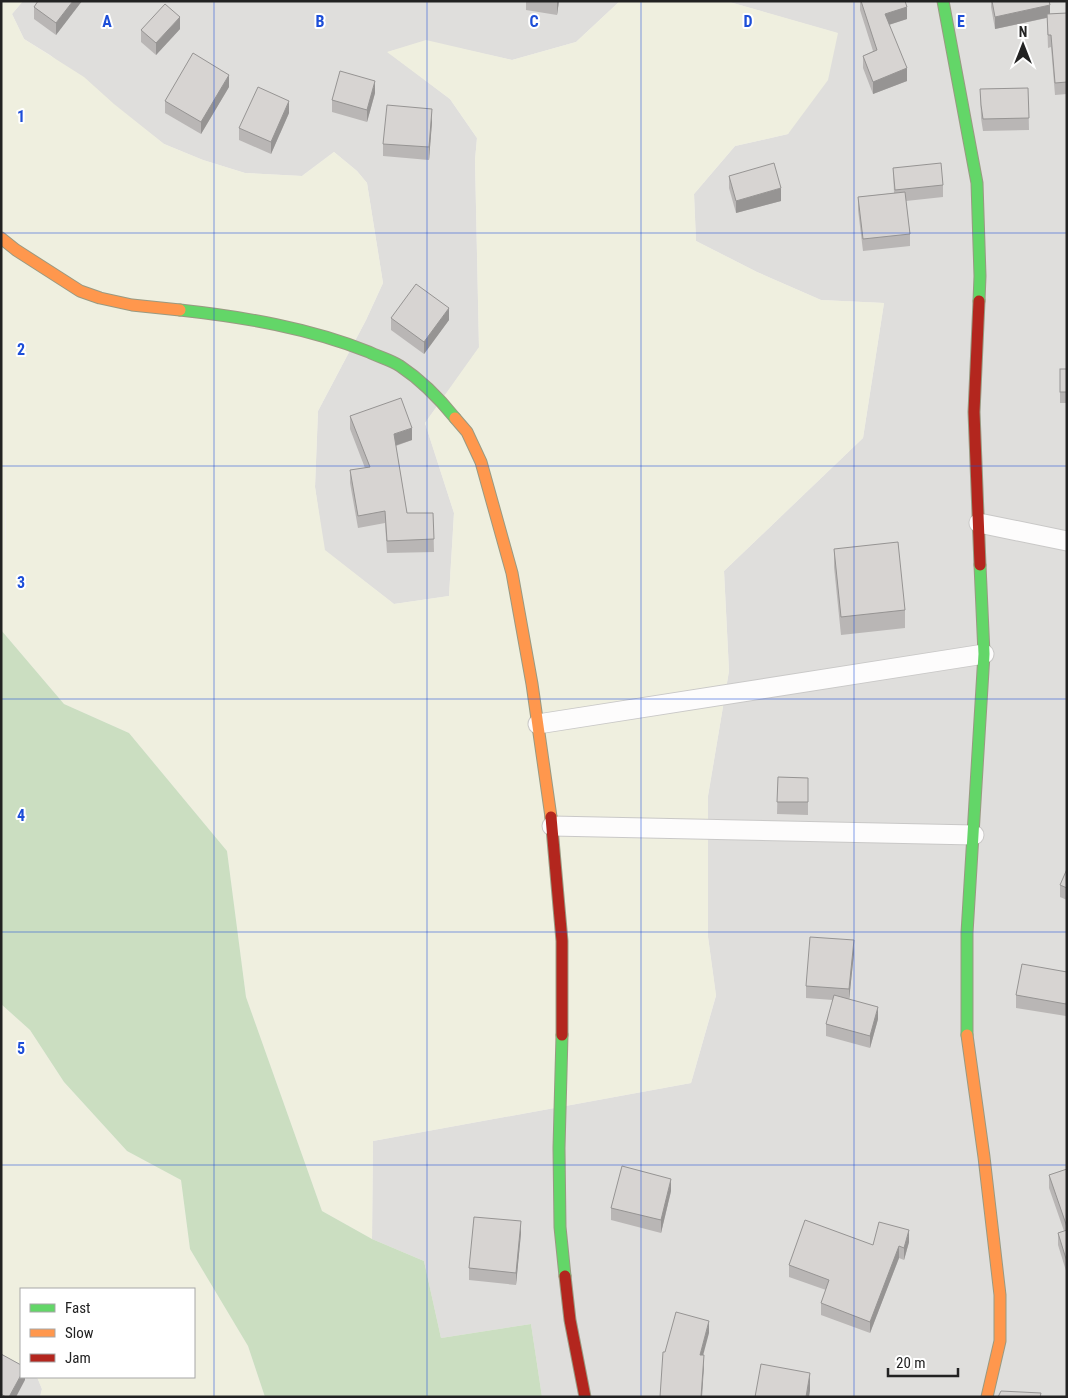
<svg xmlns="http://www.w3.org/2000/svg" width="1068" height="1398" viewBox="0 0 1068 1398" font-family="'Roboto Condensed',sans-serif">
	<rect width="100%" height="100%" fill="#f0eeeb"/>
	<!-- residential -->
	<g fill="#dfdedc">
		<path d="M23 1H620L576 42 512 60 426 41 388 52 450 99 477 138 475 160 479 348 425 423 454 513 449 596 394 604 324 550 315 487 318 411 366 320 383 283 367 183 357 171 334 152 302 176 245 173 203 160 164 144 50 55 24 39 12 14Z"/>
		<path d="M726 1H1067V1397H542L531 1324 441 1338 424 1261 372 1239 373 1141 691 1083 716 996 708 937V796L729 671 724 571 863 438 884 303 821 300 757 272 696 241 694 194 735 146 788 134 837 33Z"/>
		<path d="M1 1355 21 1364V1377H37L42 1389 40 1397H1Z"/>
	</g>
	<!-- farmland -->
	<g fill="#efefdf" fill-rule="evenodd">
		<path d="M1 1H23L12 14 24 39 84 77 114 104 164 144 203 160 245 173 302 176 334 152 357 171 367 183 383 283 366 320 318 411 315 487 325 550 394 604 449 596 454 513 425 423 479 347 475 160 477 138 450 99 387 52 426 40 512 60 576 42 620 1H726L838 33 828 80 788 134 735 146 694 194 696 241 757 272 821 300 884 303 863 438 724 571 729 671 708 796V937L716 995 691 1083 373 1141 372 1239 322 1211 246 997 227 851 129 733 64 704 1 630ZM5 431 6 527 5 570Z"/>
		<path d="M1 1004 30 1030 64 1082 127 1151 181 1180 190 1249 248 1346 265 1397H40L42 1389 37 1377H194V1289H21V1364L1 1355Z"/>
	</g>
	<!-- forest -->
	<path fill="#cbdec1" d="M1 630 64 704 129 733 227 851 246 997 322 1211 372 1239 424 1261 441 1338 531 1324 542 1397H265L248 1346 190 1249 181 1180 127 1151 64 1082 30 1030 1 1004Z"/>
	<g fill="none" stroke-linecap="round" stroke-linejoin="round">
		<!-- street casing -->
		<g stroke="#c9c8c7" stroke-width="21">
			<g id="street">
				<path d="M979 523 1067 541"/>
				<path d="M538 724 984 654"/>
				<path d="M552 826 974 835"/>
			</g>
		</g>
		<!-- fast casing -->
		<g stroke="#999a82" stroke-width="13">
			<g id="fast">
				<path d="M943 1 977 183 980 276 979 301"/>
				<path d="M180 310C244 317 309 328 369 352 379 357 391 360 400 366 421 380 439 398 455 418"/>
				<path d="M562 1035 559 1148 560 1227 565 1276"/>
				<path d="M967 1035V933L984 654 980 565"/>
			</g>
		</g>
		<!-- slow casing -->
		<g stroke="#999a82" stroke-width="13">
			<g id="slow">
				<path d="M1 238 16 250 80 291 100 298 132 305 180 310"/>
				<path d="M455 418 467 432 481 462 512 573 532 684 551 817"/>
				<path d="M967 1035 984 1157 1000 1295V1341L987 1397"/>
			</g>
		</g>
		<!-- jam casing -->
		<g stroke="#999a82" stroke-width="13">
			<g id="jam">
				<path d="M979 301 974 412 980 565"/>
				<path d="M551 817 562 941V1035"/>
				<path d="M565 1276 570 1320 585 1397"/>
			</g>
		</g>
		<!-- street -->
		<use href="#street" stroke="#fdfcfc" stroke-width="19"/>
		<!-- fast -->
		<use href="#fast" stroke="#63d668" stroke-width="11"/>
		<!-- slow -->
		<use href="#slow" stroke="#ff974d" stroke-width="11"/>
		<!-- jam -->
		<use href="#jam" stroke="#b3261e" stroke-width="11"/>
	</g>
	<!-- wall -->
	<g fill="#b9b6b5">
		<path d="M82 1 56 35 34 19V7Z"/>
		<path d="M526 1H559L557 15 526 10Z"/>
		<path d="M860 1H905L907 19 889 25 907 81 873 94 863 68V56L873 51 860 10Z"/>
		<path d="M991 1H1049L1050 14 1067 13V94L1055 95 1051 47 1048 48 1047 18 995 29 991 7Z"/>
		<path d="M180 29 156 55 141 42V30Z"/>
		<path d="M229 87 201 134 165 113V101Z"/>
		<path d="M1028 88 1029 130 983 131 981 118 980 89Z"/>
		<path d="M375 93 367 122 332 112V100Z"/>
		<path d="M289 113 271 154 239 140V128Z"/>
		<path d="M432 122 429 160 383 156V144Z"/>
		<path d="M893 168 943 185V197L906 201 910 234V246L863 251 858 210V197L894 193Z"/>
		<path d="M729 176 781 201 736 213 729 188Z"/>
		<path d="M391 318 449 320 424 354 391 330Z"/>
		<rect x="1060" y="369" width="7" height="34"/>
		<path d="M350 416 412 440 396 446 407 513H433L434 552 387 553 385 523 358 528 350 483V470L365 468 350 429Z"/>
		<path d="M834 549 905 610V628L841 635 834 567Z"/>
		<path d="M778 777 808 778V815L777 814Z"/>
		<path d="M1067 869V900L1060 897V885Z"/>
		<path d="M854 953 849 999 878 1019 870 1048 826 1036V1024L833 1000 806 998V986Z"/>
		<path d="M1067 972 1066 1016 1016 1008V995Z"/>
		<path d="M1067 1169V1274L1058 1245V1233L1064 1231 1049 1188V1175Z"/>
		<path d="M671 1191 661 1233 611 1220V1208Z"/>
		<path d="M521 1233 516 1285 469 1280V1268Z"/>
		<path d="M909 1242 904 1260 899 1258 870 1333 821 1315V1303L826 1290 789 1277V1265L873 1245Z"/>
	</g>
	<!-- shaded-wall -->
	<g fill="#969493">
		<path d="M73 1H82L56 35V23Z"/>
		<path d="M557 1H559L557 15Z"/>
		<path d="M1050 5V17L995 29V17Z"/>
		<path d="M907 7V19L885 26V14Z"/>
		<path d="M180 17V29L156 55V43Z"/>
		<path d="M907 68V81L873 94V82Z"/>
		<path d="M229 75V87L201 134V122Z"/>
		<path d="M375 81V93L367 122V110Z"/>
		<path d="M289 101V113L271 154V142Z"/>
		<path d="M432 109V122L429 160V147Z"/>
		<path d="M781 188V201L736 213V201Z"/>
		<path d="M449 308V320L424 354V342Z"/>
		<path d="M412 428V440L394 446V434Z"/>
		<path d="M854 940V953L849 1001V989Z"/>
		<path d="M1067 999V1012L1066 1016V1004Z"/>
		<path d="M878 1007V1019L870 1048V1036Z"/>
		<path d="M671 1179V1191L661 1233V1220Z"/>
		<path d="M521 1221V1233L516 1285V1273Z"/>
		<path d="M909 1230V1242L904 1260V1248Z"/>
		<path d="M899 1246V1258L870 1333V1322Z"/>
		<path d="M709 1321V1333L700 1367V1355Z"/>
		<path d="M704 1355V1367L702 1397H701Z"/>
		<path d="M810 1373V1391L809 1397H806Z"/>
		<path d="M21 1375V1377H25V1380L16 1397H9Z"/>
	</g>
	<!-- building -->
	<g fill="#d7d4d2" stroke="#969493">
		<path d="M38 1H73L56 23 34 7Z"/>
		<path d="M861 1H905L907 7 885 14 907 68 873 82 863 56 877 50Z"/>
		<path d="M992 1H1049L1050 5 995 17Z"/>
		<path d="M165 4 180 17 156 43 141 30Z"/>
		<path d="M1067 13V82L1055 83 1051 35H1048L1047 14Z"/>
		<path d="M193 53 229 75 201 122 165 101Z"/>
		<path d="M340 71 375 81 367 110 332 100Z"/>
		<path d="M258 87 289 101 271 142 239 128Z"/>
		<path d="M1028 88 1029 118 983 119 981 105 980 89Z"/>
		<path d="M387 105 432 109 429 147 383 144Z"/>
		<path d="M774 163 781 188 736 201 729 176Z"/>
		<path d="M941 163 943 185 895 190 893 168Z"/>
		<path d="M905 192 910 234 863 239 858 197Z"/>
		<path d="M416 284 449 308 424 342 391 318Z"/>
		<rect x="1060" y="369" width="7" height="23"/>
		<path d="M401 398 412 428 394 434 407 513H433L434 539 387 541 385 511 358 516 350 470 370 467 350 416Z"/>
		<path d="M898 542 905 610 841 617 834 549Z"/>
		<path d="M778 777 808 778V802H777Z"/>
		<path d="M1067 869V888L1060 885Z"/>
		<path d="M810 937 854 940 849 989 806 986Z"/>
		<path d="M1022 964 1067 972V999L1066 1004 1016 995Z"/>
		<path d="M834 995 878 1007 870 1036 826 1024Z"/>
		<path d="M622 1166 671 1179 661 1220 611 1208Z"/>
		<path d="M1067 1169V1227L1049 1175Z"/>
		<path d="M474 1217 521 1221 516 1273 469 1268Z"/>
		<path d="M805 1220 873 1245 879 1222 909 1230 904 1248 899 1246 870 1322 821 1303 829 1280 789 1265Z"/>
		<path d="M1067 1230V1262L1058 1233Z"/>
		<path d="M676 1312 709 1321 700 1355H704L701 1397H660L663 1352H665Z"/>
		<path d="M1 1354 21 1365V1375L9 1397H6L1 1394Z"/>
		<path d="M761 1364 810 1373 806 1397H755Z"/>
		<path d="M1001 1391 1041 1393 1040 1397H998Z"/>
	</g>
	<!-- grid -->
	<path fill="none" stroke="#1d4ed8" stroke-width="1" stroke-opacity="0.55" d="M214 1V1397M427 1V1397M641 1V1397M854 1V1397M1 233H1067M1 466H1067M1 699H1067M1 932H1067M1 1165H1067"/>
	<g font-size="16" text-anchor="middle" font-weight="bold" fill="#1d4ed8" stroke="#fff" stroke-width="4" stroke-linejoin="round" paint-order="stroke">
		<text x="107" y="27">A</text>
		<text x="320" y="27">B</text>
		<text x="534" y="27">C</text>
		<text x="748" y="27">D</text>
		<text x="961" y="27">E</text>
		<text x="21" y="122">1</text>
		<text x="21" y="355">2</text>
		<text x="21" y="588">3</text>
		<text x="21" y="821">4</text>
		<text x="21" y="1054">5</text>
	</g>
	<!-- border -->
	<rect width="1068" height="1398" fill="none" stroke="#222222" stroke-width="5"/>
	<!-- legend -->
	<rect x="20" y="1288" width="175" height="90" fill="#ffffff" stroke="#a7a7a7"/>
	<rect x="30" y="1304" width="25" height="8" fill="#63d668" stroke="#a7a7a7"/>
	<text x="65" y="1313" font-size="15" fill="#222222">Fast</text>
	<rect x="30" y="1329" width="25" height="8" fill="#ff974d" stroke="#a7a7a7"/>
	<text x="65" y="1338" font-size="15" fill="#222222">Slow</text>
	<rect x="30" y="1354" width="25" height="8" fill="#b3261e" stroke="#a7a7a7"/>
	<text x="65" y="1363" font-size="15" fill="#222222">Jam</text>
	<!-- north arrow -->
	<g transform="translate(1023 45)" stroke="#ffffff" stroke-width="4" paint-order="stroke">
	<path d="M0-4L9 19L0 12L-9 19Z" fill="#222222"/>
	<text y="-8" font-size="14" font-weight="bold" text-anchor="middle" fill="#222222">N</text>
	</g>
	<!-- scale -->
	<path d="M888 1368v8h70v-8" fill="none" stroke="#222222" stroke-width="2.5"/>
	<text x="896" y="1368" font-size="15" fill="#222222" stroke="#ffffff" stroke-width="4" paint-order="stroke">20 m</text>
</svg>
